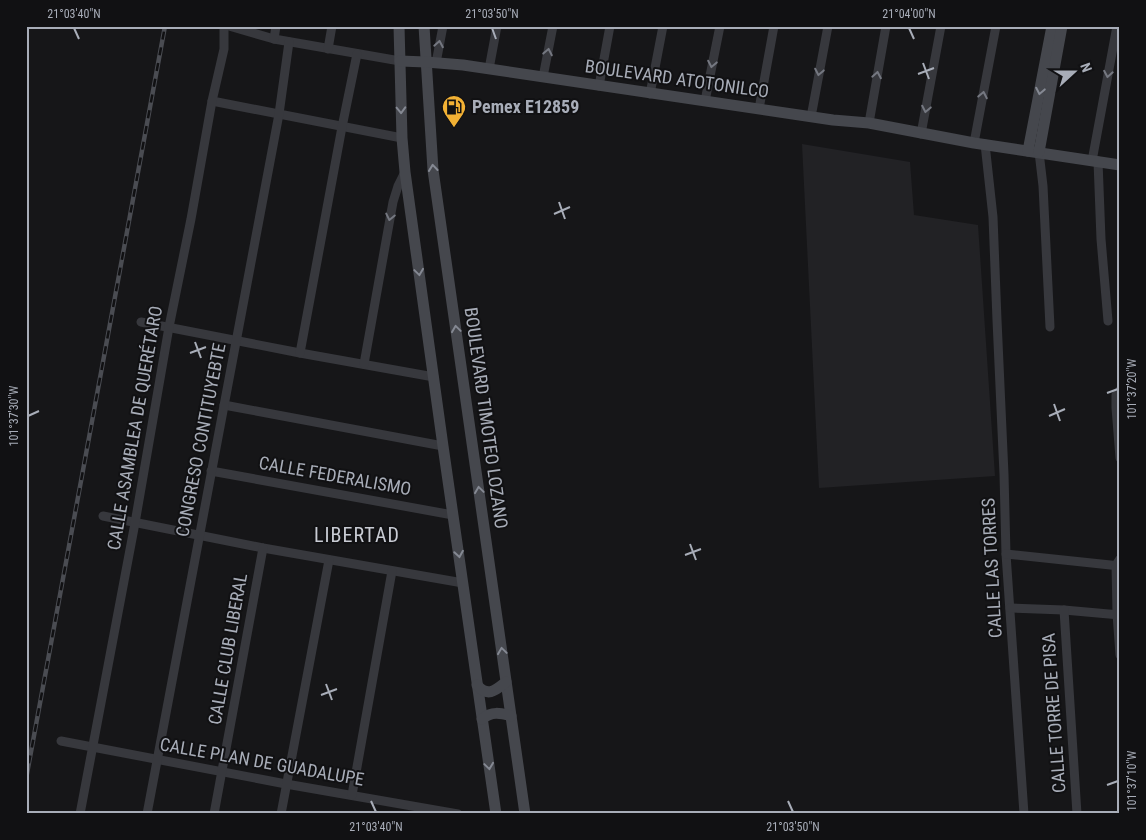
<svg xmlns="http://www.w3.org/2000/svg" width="1146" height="840" viewBox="0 0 1146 840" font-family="'Roboto Condensed',sans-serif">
	<rect width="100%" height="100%" fill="#161618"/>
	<!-- built -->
	<path fill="#222225" d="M802 144 910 162 914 215 978 225 995 476 819 488Z"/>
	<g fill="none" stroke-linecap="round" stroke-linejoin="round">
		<!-- street -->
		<g stroke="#37383d" stroke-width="9">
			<path d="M229 26 274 39 400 61"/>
			<path d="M274 39 276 26"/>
			<path d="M328 49 332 26"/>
			<path d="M436 63 443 26"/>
			<path d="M489 69 497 26"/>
			<path d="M543 77 553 26"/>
			<path d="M599 86 610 26"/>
			<path d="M650 94 663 26"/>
			<path d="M212 101 402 138"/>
			<path d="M705 101 720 26"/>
			<path d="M759 109 774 26"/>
			<path d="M811 117 828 26"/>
			<path d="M869 123 886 26"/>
			<path d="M921 134 941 26"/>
			<path d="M974 143 996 26"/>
			<path d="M985 144 993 217 997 320 1004 474 1006 554 1024 814"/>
			<path d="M1039 152 1043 186 1050 327"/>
			<path d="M1092 161 1117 26"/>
			<path d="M1098 161 1101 239 1108 321"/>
			<path d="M141 322 300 353 434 377"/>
			<path d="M300 353 342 127 357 54"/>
			<path d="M364 364 393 202 398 186 405 172"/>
			<path d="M1120 390 1116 395V408L1120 458"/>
			<path d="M224 405 443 446"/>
			<path d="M211 471 453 515"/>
			<path d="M103 516 263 548 463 583"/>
			<path d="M1006 554 1120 566"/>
			<path d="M1120 559 1116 565 1117 614 1120 655"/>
			<path d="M1010 608 1064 610 1120 615"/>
			<path d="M1064 610 1077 814"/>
			<path d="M61 741 286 784 458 814"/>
			<path d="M352 795 392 571"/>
			<path d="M80 814 135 523 169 327 191 219 212 101 224 49V26"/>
			<path d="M147 814 279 114 289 42"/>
			<path d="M214 814 263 548"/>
			<path d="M281 814 329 560"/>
		</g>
		<!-- secondary -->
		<g stroke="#45474d" stroke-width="11">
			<path d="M399 26 402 138 405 172 443 446 496 814"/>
			<path d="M424 26 433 170 525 814"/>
			<path d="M400 61 426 62 463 65 833 120 869 123 974 143 1120 165"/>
			<path d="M1028 151 1052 26"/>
			<path d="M1039 152 1062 26"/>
			<path d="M477 685C488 698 496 690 506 682"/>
			<path d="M482 719C492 711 500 713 511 716"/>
		</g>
		<!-- rail casing -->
		<g stroke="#4a4c52" stroke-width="4.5">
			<path id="rail" d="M26 779 165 26"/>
		</g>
		<!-- rail -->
		<use href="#rail" stroke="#111113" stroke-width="2.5" stroke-dasharray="8" stroke-linecap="butt"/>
	</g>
	<!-- one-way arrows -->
	<defs><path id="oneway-chevron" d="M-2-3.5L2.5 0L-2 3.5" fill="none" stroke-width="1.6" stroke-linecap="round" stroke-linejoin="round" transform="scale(1.25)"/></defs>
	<g stroke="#757881">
		<use href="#oneway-chevron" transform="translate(439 44) rotate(-80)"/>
		<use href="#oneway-chevron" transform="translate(548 52) rotate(-79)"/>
		<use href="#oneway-chevron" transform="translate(712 64) rotate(101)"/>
		<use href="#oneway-chevron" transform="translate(819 72) rotate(101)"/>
		<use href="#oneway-chevron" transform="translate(1108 74) rotate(100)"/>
		<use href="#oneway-chevron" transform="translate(877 75) rotate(-80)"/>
		<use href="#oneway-chevron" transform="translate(983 95) rotate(-79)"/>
		<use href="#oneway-chevron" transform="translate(926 109) rotate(101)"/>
		<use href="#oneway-chevron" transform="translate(390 217) rotate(102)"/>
	</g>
	<g stroke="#858993">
		<use href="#oneway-chevron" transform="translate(1040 91) rotate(101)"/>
		<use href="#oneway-chevron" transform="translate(401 110) rotate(88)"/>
		<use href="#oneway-chevron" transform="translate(433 168) rotate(-96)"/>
		<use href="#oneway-chevron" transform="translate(419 272) rotate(82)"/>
		<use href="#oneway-chevron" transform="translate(456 329) rotate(-98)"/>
		<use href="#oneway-chevron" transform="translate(479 490) rotate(-98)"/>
		<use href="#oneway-chevron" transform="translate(459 554) rotate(81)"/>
		<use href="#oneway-chevron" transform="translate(502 651) rotate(-98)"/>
		<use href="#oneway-chevron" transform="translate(489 766) rotate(82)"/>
	</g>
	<!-- ticks -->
	<path fill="none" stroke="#a8adb8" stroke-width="2" d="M74 28 79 39M492 28 496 39M909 28 914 39M923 63 929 79M918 74 934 68M559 202 565 219M554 214 570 207M195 342 201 358M190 353 206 347M1107 393 1118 389M1054 404 1060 421M28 416 39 411M1049 416 1065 409M690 544 696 560M685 555 701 549M326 684 332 700M321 695 337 689M1107 785 1118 781M371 801 376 812M788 801 793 812"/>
	<!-- icons -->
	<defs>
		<g id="fuel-pin" transform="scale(1.25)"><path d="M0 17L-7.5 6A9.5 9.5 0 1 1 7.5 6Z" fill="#f2b134" stroke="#111113"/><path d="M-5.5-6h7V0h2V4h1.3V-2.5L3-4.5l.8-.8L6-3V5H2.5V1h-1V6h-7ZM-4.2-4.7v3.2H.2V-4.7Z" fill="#111"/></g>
	</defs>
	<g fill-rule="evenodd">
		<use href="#fuel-pin" x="454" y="107"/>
	</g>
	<g text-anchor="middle" stroke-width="4" stroke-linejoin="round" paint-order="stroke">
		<!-- street labels -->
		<g font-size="18" fill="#a8adb8" stroke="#111113">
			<text transform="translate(677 79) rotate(8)" y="6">BOULEVARD ATOTONILCO</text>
			<text transform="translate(486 418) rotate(82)" y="6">BOULEVARD TIMOTEO LOZANO</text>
			<text transform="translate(135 428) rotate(-80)" y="6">CALLE ASAMBLEA DE QUERÉTARO</text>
			<text transform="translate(201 440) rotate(-79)" y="6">CONGRESO CONTITUYEBTE</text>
			<text transform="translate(335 476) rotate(10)" y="6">CALLE FEDERALISMO</text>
			<text transform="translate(992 568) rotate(-93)" y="6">CALLE LAS TORRES</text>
			<text transform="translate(228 649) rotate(-80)" y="6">CALLE CLUB LIBERAL</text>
			<text transform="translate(1054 713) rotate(-94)" y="6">CALLE TORRE DE PISA</text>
			<text transform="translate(262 762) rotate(10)" y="6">CALLE PLAN DE GUADALUPE</text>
		</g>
		<!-- poi labels -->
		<g font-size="18" font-weight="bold" fill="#a8adb8" stroke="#111113" text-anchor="start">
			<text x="472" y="113">Pemex E12859</text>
		</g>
		<!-- quarter labels -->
		<g font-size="20" letter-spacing="1" fill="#c9ccd4" stroke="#111113">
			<text x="357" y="542">LIBERTAD</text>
		</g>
	</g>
	<!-- border -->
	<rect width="1146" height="840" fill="none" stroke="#111113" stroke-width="55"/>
	<!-- north arrow -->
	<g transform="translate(1074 72) rotate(69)" stroke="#111113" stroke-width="4" paint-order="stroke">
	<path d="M0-4L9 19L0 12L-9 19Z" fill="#a8adb8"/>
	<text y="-8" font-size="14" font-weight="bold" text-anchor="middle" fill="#a8adb8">N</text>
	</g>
	<rect x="28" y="28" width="1090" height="784" fill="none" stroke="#a8adb8" stroke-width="2"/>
	<g font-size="12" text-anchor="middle" fill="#a8adb8">
		<text x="74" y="18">21°03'40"N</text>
		<text x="492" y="18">21°03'50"N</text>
		<text x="909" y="18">21°04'00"N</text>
		<text transform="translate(1132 389) rotate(-90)" y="4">101°37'20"W</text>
		<text transform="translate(14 416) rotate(-90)" y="4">101°37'30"W</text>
		<text transform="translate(1132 781) rotate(-90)" y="4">101°37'10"W</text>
		<text x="376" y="831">21°03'40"N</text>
		<text x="793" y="831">21°03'50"N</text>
	</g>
</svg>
